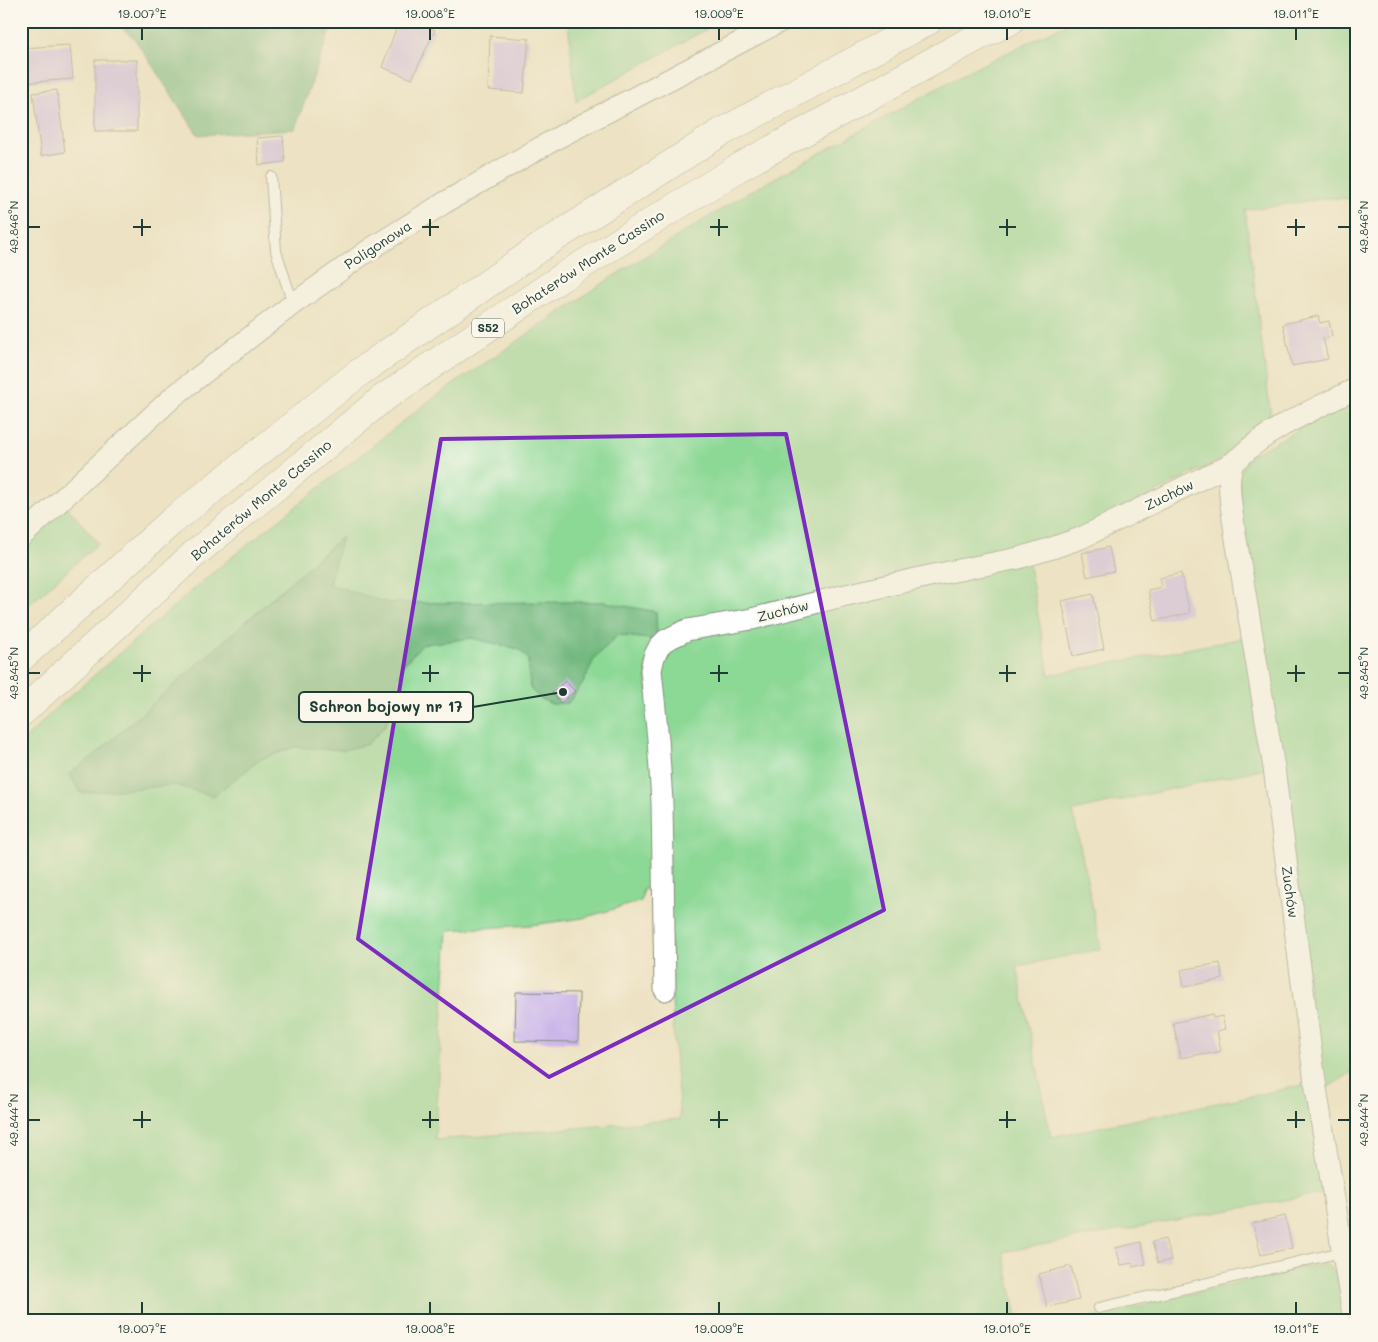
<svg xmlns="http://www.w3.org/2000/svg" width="1378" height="1342" viewBox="0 0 1378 1342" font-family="Mali,sans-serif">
	<rect width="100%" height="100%" fill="#fbf7ec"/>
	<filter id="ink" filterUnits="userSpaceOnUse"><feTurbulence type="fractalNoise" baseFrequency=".02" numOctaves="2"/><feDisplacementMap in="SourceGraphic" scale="10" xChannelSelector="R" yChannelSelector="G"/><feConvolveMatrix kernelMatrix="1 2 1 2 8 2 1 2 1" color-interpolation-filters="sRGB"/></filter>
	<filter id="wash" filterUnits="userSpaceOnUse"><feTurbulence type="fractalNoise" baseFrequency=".0096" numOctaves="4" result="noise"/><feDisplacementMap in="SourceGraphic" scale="20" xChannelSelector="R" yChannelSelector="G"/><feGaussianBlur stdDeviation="1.12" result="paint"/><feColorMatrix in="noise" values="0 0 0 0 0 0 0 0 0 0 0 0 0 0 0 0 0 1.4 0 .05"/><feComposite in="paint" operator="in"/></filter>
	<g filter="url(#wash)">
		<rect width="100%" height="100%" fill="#ede2c3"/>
		<!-- green -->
		<g fill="#8cd895" stroke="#568a64" fill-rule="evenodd">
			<path d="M568 21H721L576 101Z"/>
			<path d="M1073 21H1357V199L1327 198 1245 210 1272 425 1226 456 1080 532 1049 544 1014 554 930 570 812 599 752 615 681 628 667 633 658 640 651 651 646 666 647 684 654 738 657 801V888L643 889 641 901 583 918 531 925 448 930 435 1140 680 1119 673 1026 664 738 657 682V666L662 655 671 644 684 639 755 625 889 590 1028 561 1049 675 1244 638 1265 768 1073 811 1101 949 1017 966 1051 1137 1309 1084 1327 1192 1003 1252 1018 1321H21V743L55 709 223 564 429 401 612 277 746 194 965 73ZM341 537 329 584 388 603 604 602 656 612 657 640 618 635 595 657 583 683 568 703 552 704 539 698 530 688 528 659 519 649 472 638 422 644 402 666 386 725 368 744 343 750 294 747 261 759 213 796 175 785 81 793 69 774 96 754Z"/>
			<path d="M1357 399V1069L1324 1090 1241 526 1239 474 1251 455Z"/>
			<path d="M67 507 98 543 21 612V549Z"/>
			<path d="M1318 1265C1321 1265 1323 1264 1326 1265 1341 1270 1343 1307 1346 1321H1077L1298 1268Z"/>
		</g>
		<!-- forest -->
		<g fill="#71b87e" stroke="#487a59">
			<path d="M114 21H349L329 33 295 129 198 135 134 38Z"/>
			<path d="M342 537 329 584 387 603 604 602 656 612 657 640 618 635 595 657 583 683 568 703 552 704 539 698 530 688 528 659 519 649 472 638 423 644 402 666 385 725 368 744 343 750 294 747 261 759 213 796 175 785 81 793 69 774 96 754Z"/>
		</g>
		<g id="blocks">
			<!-- building -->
			<g fill="#c7b1e9">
				<path d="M399 21H405L435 30 412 79 382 67Z"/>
				<path d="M490 36 529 39 524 93 488 90Z"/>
				<path d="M70 45 73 79 21 83V48Z"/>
				<rect x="95" y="60" width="42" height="71"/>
				<path d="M57 90 65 152 41 156 33 93Z"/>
				<path d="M283 136 285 162 259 165 257 138Z"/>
				<path d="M1318 316 1320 323 1329 321 1332 336 1323 338 1328 359 1292 366 1283 324Z"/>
				<path d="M1109 547 1114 571 1087 577 1082 553Z"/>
				<path d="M1181 573 1190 613 1155 621 1148 590 1161 587 1159 578Z"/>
				<path d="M1093 594 1104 649 1073 656 1062 601Z"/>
				<path d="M565 681 575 691 561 703 552 693Z"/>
				<path d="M1220 963 1223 979 1184 987 1181 970Z"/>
				<path d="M516 992 579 993 578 1042 515 1041Z"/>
				<path d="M1212 1014 1213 1018 1222 1016 1225 1029 1217 1031 1221 1051 1203 1055 1202 1054 1181 1058 1173 1023Z"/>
				<path d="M1285 1216 1292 1248 1261 1255 1253 1223Z"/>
				<path d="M1165 1239 1171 1260 1158 1263 1152 1242Z"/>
				<path d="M1141 1242 1146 1264 1133 1267V1263L1121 1265 1116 1248Z"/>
				<path d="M1071 1266 1079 1300 1047 1307 1039 1274Z"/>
			</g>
		</g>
	</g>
	<g filter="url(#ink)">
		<use href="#blocks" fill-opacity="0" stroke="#86907c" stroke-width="1"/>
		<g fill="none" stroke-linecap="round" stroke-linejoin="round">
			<!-- lane casing -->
			<g stroke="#86907c" stroke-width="12">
				<g id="lane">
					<path d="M271 177 276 251 293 304"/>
					<path d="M1099 1308 1342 1252"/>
				</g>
			</g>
			<!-- street casing -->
			<g stroke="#86907c" stroke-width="23">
				<g id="street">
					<path d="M21 537 174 396 293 304 369 250 444 203 559 137 781 21"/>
					<path d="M665 990 662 802 658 739 651 670 654 657 659 647 666 640 687 630 752 619 842 596 929 576 1019 558 1049 549 1081 538 1233 463"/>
					<path d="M1354 1321 1315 1082 1274 768 1235 533C1233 515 1225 480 1233 464 1234 461 1238 458 1241 456 1270 427 1320 407 1357 388"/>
				</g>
			</g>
			<!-- highway casing -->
			<g stroke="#86907c" stroke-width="29">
				<g id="highway">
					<path d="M21 658 171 522 360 372 542 246 720 133 928 21"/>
					<path d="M21 713 192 556 382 399 561 278 738 168 979 36 1010 21"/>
				</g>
			</g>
			<!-- lane -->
			<use href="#lane" stroke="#fff" stroke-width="10"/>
			<!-- street -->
			<use href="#street" stroke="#fff" stroke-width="21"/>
			<!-- highway -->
			<use href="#highway" stroke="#fff" stroke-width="28"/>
		</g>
	</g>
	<!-- marked area -->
	<path d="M0 0H1378V1342H0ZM786 434 884 910 549 1077 358 939 441 439Z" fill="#ede2c3" fill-opacity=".55" fill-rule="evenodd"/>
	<path fill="none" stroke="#7b2cbf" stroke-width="4" stroke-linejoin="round" d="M786 434 884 910 549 1077 358 939 441 439Z"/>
	<!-- ticks -->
	<path fill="none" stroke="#1f3d34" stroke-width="2" d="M142 28V40M430 28V40M719 28V40M1007 28V40M1296 28V40M142 219V236M430 219V236M719 219V236M1007 219V236M1296 219V236M28 227H40M133 227H151M422 227H439M710 227H728M999 227H1016M1287 227H1305M1338 227H1350M142 665V682M430 665V682M719 665V682M1007 665V682M1296 665V682M28 673H40M133 673H151M422 673H439M710 673H728M999 673H1016M1287 673H1305M1338 673H1350M142 1111V1128M430 1111V1128M719 1111V1128M1007 1111V1128M1296 1111V1128M28 1120H40M133 1120H151M422 1120H439M710 1120H728M999 1120H1016M1287 1120H1305M1338 1120H1350M142 1302V1314M430 1302V1314M719 1302V1314M1007 1302V1314M1296 1302V1314"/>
	<g text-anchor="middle" stroke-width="5" stroke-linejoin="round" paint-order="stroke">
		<!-- shield labels -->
		<rect fill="#fbf7ec" stroke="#61756b" stroke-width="1" x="472" y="318.5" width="32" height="19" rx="4"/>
		<g font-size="12" font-weight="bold" fill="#1f3d34">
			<text x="488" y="332">S52</text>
		</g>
		<!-- street labels -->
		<g font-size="14" fill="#1f3d34" stroke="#fbf7ec">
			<text transform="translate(378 245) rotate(-33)" y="5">Poligonowa</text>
			<text transform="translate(588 262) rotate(-33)" y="5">Bohaterów Monte Cassino</text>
			<text transform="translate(1169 495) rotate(-26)" y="5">Zuchów</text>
			<text transform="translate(261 500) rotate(-40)" y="5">Bohaterów Monte Cassino</text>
			<text transform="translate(783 611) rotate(-14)" y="5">Zuchów</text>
			<text transform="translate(1290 892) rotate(82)" y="5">Zuchów</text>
		</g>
	</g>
	<!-- callouts -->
	<path fill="none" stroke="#1f3d34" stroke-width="2" d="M563 692L473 707"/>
	<circle fill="#1f3d34" stroke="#fbf7ec" stroke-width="2" cx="563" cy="692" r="5"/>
	<rect fill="#fbf7ec" stroke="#1f3d34" stroke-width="2" x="299" y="692" width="174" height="30" rx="5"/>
	<g font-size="15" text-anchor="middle" font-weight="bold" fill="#1f3d34">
		<text x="386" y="712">Schron bojowy nr 17</text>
	</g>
	<!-- margin -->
	<rect width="1378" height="1342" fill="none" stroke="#fbf7ec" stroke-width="55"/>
	<rect x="28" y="28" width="1322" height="1286" fill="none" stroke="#1f3d34" stroke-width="2"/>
	<g font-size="12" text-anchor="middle" fill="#1f3d34">
		<text x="142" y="18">19.007°E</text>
		<text x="430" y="18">19.008°E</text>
		<text x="719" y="18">19.009°E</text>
		<text x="1007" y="18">19.010°E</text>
		<text x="1296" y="18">19.011°E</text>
		<text transform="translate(14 227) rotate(-90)" y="4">49.846°N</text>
		<text transform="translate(1364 227) rotate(-90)" y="4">49.846°N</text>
		<text transform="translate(14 673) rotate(-90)" y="4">49.845°N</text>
		<text transform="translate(1364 673) rotate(-90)" y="4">49.845°N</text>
		<text transform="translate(14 1120) rotate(-90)" y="4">49.844°N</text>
		<text transform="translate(1364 1120) rotate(-90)" y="4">49.844°N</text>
		<text x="142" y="1333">19.007°E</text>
		<text x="430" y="1333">19.008°E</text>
		<text x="719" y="1333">19.009°E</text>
		<text x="1007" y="1333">19.010°E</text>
		<text x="1296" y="1333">19.011°E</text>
	</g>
</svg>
